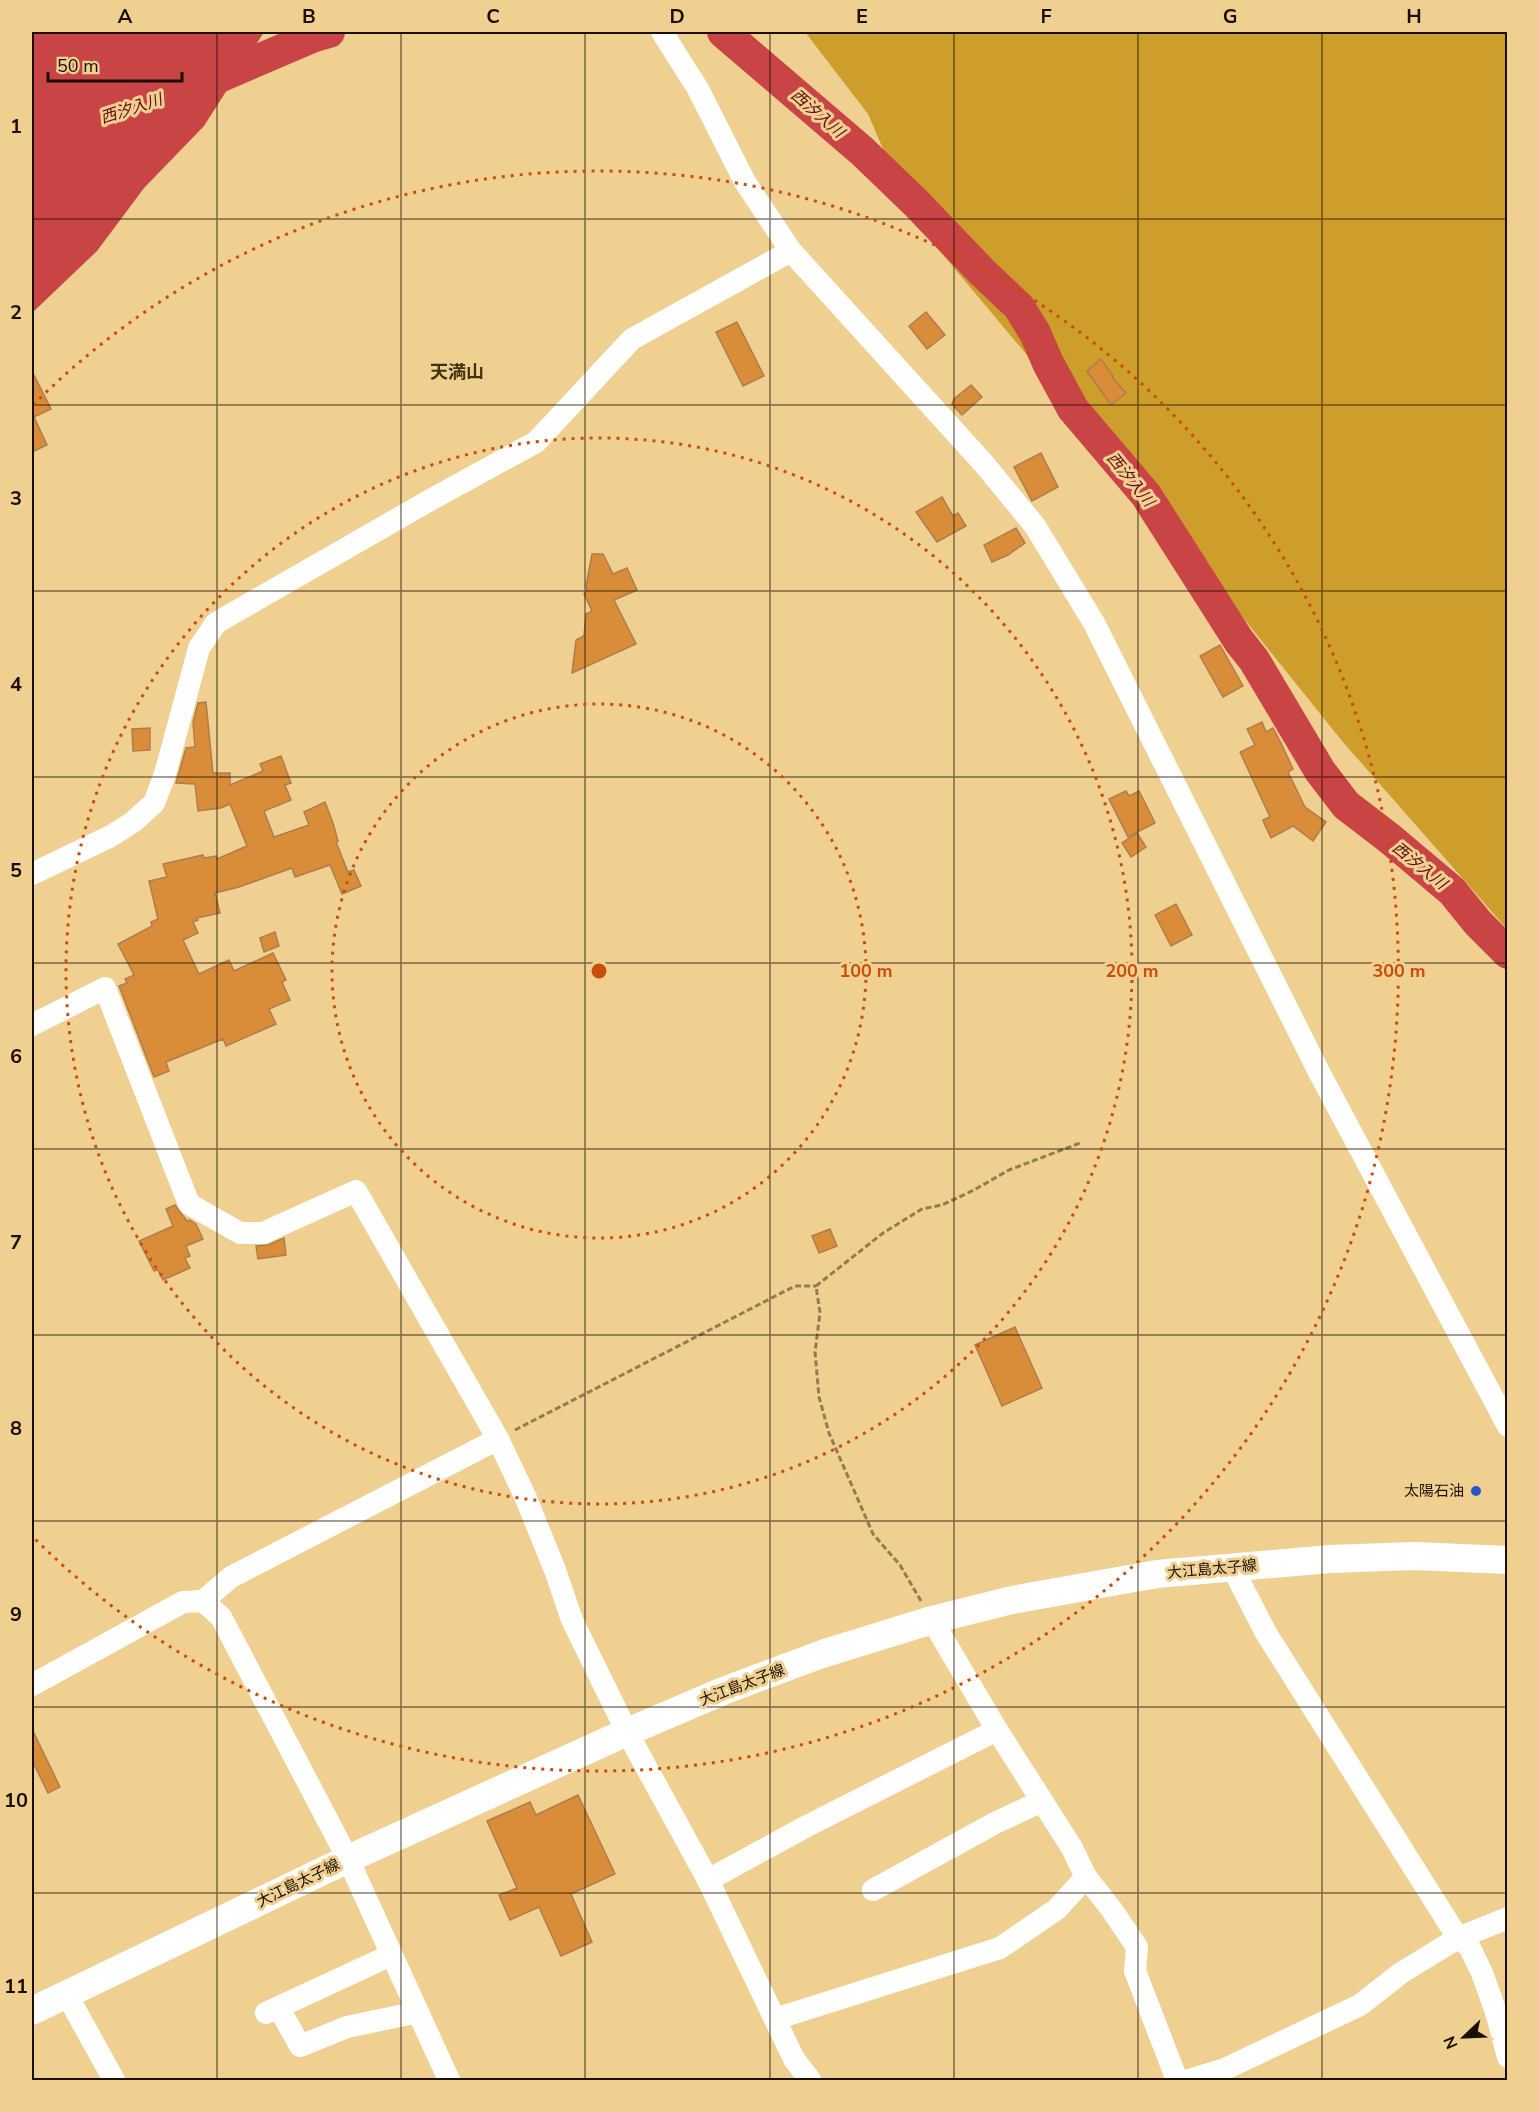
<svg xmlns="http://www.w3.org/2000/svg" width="1539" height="2112" viewBox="0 0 1539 2112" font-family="'Nunito Sans','Noto Sans JP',sans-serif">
	<rect width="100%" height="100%" fill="#f0d091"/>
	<!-- forest -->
	<path fill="#ce9e2d" d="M805 32H1507V929L1342 741 1159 513 913 219 868 114Z"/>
	<!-- water -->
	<path fill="#c94444" d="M32 32H264L204 126 144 188 97 251 32 313Z"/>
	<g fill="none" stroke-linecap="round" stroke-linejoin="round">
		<!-- river -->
		<g stroke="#c94444" stroke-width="32">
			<path d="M723 32 862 151 917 204 982 272 1019 307 1035 333 1048 363 1073 409 1146 495 1239 641 1254 660 1320 771 1346 805 1389 838 1452 891 1478 923 1508 953"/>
			<path d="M200 85 312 37 329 32"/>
		</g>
	</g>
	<!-- building -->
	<g fill="#da8d38" stroke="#ae7d4e" stroke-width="1.5">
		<path d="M926 312 945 335 927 349 909 326Z"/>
		<path d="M737 322 764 376 743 386 716 332Z"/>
		<path d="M1101 359 1113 376 1112 377 1126 393 1111 405 1087 371Z"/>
		<path d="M32 371 51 409 34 417 47 445 32 452Z"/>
		<path d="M971 385 982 397 962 415 952 404 954 399Z"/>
		<path d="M1041 453 1058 487 1032 501 1014 467Z"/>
		<path d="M942 497 953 516 958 513 966 526 937 542 916 512Z"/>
		<path d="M1016 528 1025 543 1008 555 992 562 984 545Z"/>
		<path d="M592 554H603L613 574 627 568 637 590 614 600 636 644 572 673 576 640 584 636 586 614 592 611 584 594 587 590 586 586Z"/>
		<path d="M1220 645 1243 686 1223 697 1200 656Z"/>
		<path d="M206 702 213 773H230V785L263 771 260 764 281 756 291 783 285 785 291 800 264 811 274 837 309 825 304 812 325 802 333 823 338 841 336 842 348 872 354 870 361 886 342 894 330 865 295 877 292 868 239 887 215 893 220 913 197 918 198 920 193 922 198 933 183 940 199 974 229 960 234 971 273 953 286 980 282 982 290 1000 269 1009 276 1024 226 1046 223 1039 166 1062 169 1071 154 1077 119 986 127 983 125 979 134 975 118 944 152 926 151 922 158 919 149 881 167 877 163 864 203 855 204 858 216 856 217 859 247 846 230 804 221 808 198 811 195 784 176 783 186 748 195 747 193 722 198 703Z"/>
		<path d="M1262 722 1266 732 1273 728 1281 743 1293 769 1288 772 1305 807 1326 822 1313 841 1293 826 1271 838 1264 823 1263 820 1270 817 1240 752 1255 745 1247 729Z"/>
		<path d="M150 728V750L133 751 132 729Z"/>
		<path d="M1126 791 1129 796 1139 791 1155 823 1128 837 1109 799Z"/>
		<path d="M1137 833 1146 847 1131 857 1122 843Z"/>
		<path d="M1176 904 1192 935 1171 946 1155 915Z"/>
		<path d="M275 932 279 946 264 952 260 938Z"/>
		<path d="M175 1205 187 1221 190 1220 196 1224 203 1239 186 1246 190 1256 185 1258 190 1268 163 1280 158 1270 154 1271 139 1241 173 1226 166 1209Z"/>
		<path d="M830 1229 837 1246 819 1253 812 1236Z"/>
		<path d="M284 1238 286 1255 258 1259 256 1246 268 1245Z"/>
		<path d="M1015 1327 1042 1388 1002 1406 975 1345Z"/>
		<path d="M32 1729 60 1787 48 1793 32 1760Z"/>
		<path d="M578 1795 615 1874 571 1894 592 1942 561 1956 539 1907 510 1920 499 1895 517 1888 487 1821 530 1802 536 1815Z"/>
	</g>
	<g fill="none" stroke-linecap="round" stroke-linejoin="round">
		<!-- path -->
		<g stroke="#927c51" stroke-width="3" stroke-dasharray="6 3" stroke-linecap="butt">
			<path d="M515 1430 795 1286H816"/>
			<path d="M921 1601 900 1565 873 1534 829 1433 819 1397 815 1352 820 1313 816 1286 883 1233 922 1209 942 1205 974 1190 1009 1170 1080 1143"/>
		</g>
		<!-- minor -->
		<g stroke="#fff" stroke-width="22">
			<path d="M662 32 698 89 745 182 791 251 985 465 1035 526 1094 623 1320 1074 1508 1426"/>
			<path d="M32 874 111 836 133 822 154 803 165 774 199 648 216 623 432 499 536 442 632 339 791 251"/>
			<path d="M32 1025 105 988 189 1204 240 1233H263L356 1191 498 1439 525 1496 555 1570 572 1620 627 1732 708 1880 794 2059 810 2080"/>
			<path d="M1232 1567 1266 1633 1458 1938 1469 1946 1482 1973 1496 2012 1508 2057"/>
			<path d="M203 1601 231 1577 498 1439"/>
			<path d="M932 1620 997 1730 1072 1848 1086 1877 1112 1910 1137 1947 1135 1971 1177 2080"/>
			<path d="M32 1685 183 1602 203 1601 221 1617 348 1859 449 2080"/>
			<path d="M708 1880 807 1826 997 1730"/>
			<path d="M873 1890 995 1823 1042 1801"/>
			<path d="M67 1995 114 2080"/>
			<path d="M279 2008 300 2046 347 2027 418 2012"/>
			<path d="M266 2013 391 1955"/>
			<path d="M775 2019 1000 1948 1057 1909 1086 1877"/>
			<path d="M1189 2080 1225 2069 1360 2005 1401 1973 1458 1938 1508 1918"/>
		</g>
		<!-- major -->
		<path stroke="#fff" stroke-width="28" d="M32 2011 348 1859 627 1732 723 1691 822 1654 932 1620 1012 1600 1157 1574 1330 1559 1414 1556 1508 1560"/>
	</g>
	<!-- grid -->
	<path fill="none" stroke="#1b1000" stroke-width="1.5" stroke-opacity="0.55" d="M217 32V2080M401 32V2080M585 32V2080M770 32V2080M954 32V2080M1138 32V2080M1322 32V2080M32 219H1508M32 405H1508M32 591H1508M32 777H1508M32 963H1508M32 1149H1508M32 1335H1508M32 1521H1508M32 1707H1508M32 1893H1508"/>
	<!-- distance rings -->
	<g fill="none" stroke="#c94e0a" stroke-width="3" stroke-dasharray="3 6">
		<circle cx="599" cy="971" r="267"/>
		<circle cx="599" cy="971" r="533"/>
		<path d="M33 405A800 800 0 1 1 33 1537"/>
	</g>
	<!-- markers -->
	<circle fill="#2956c4" stroke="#f0d091" stroke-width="2" cx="1476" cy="1491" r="6"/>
	<g text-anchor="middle" stroke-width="6" stroke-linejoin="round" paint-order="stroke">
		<!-- poi labels -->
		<g font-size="15" fill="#1b1000" stroke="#f0d091" text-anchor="end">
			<text x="1464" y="1496">太陽石油</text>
		</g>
		<!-- street labels -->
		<g font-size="15" fill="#1b1000" stroke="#f0d091">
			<text transform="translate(1212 1569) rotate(-5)" y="5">大江島太子線</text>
			<text transform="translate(742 1685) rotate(-21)" y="5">大江島太子線</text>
			<text transform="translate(298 1883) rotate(-26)" y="5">大江島太子線</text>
		</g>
		<!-- water labels -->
		<g font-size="16" font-style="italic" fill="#640d12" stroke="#f0d091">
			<text transform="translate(131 108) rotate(-18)" y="6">西汐入川</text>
			<text transform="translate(818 113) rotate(41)" y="6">西汐入川</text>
			<text transform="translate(1131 479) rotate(51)" y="6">西汐入川</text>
			<text transform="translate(1420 865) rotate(39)" y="6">西汐入川</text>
		</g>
		<!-- quarter labels -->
		<g font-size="18" font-weight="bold" fill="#403110" stroke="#f0d091">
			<text x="457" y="378">天満山</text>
		</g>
	</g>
	<circle cx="599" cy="971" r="9" fill="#c94e0a" stroke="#f0d091" stroke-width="3"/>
	<g font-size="18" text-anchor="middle" font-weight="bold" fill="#c94e0a" stroke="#f0d091" stroke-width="6" stroke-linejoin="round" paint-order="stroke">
		<text x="866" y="977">100 m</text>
		<text x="1132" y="977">200 m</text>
		<text x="1399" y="977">300 m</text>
	</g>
	<!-- border -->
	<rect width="1539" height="2112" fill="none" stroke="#f0d091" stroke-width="66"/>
	<!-- north arrow -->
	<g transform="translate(1464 2037) rotate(247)" stroke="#f0d091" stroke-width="4.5" paint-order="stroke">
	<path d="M0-4.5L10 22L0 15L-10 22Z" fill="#1b1000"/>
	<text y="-9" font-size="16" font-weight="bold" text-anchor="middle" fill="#1b1000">N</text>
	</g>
	<!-- scale -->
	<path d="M48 72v9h134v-9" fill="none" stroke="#1b1000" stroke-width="3"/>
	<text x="57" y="72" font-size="18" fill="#1b1000" stroke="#f0d091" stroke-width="4.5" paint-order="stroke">50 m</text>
	<rect x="33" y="33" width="1473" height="2046" fill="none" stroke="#1b1000" stroke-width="2"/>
	<g font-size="20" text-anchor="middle" font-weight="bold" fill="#1b1000">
		<text x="125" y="23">A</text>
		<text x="309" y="23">B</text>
		<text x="493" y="23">C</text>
		<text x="677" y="23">D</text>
		<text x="862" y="23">E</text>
		<text x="1046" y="23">F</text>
		<text x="1230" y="23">G</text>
		<text x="1414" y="23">H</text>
		<text x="16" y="133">1</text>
		<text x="16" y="319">2</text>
		<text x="16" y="505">3</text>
		<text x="16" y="691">4</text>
		<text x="16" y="877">5</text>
		<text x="16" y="1063">6</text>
		<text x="16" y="1249">7</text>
		<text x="16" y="1435">8</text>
		<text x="16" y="1621">9</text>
		<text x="16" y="1807">10</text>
		<text x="16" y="1993">11</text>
	</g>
</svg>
